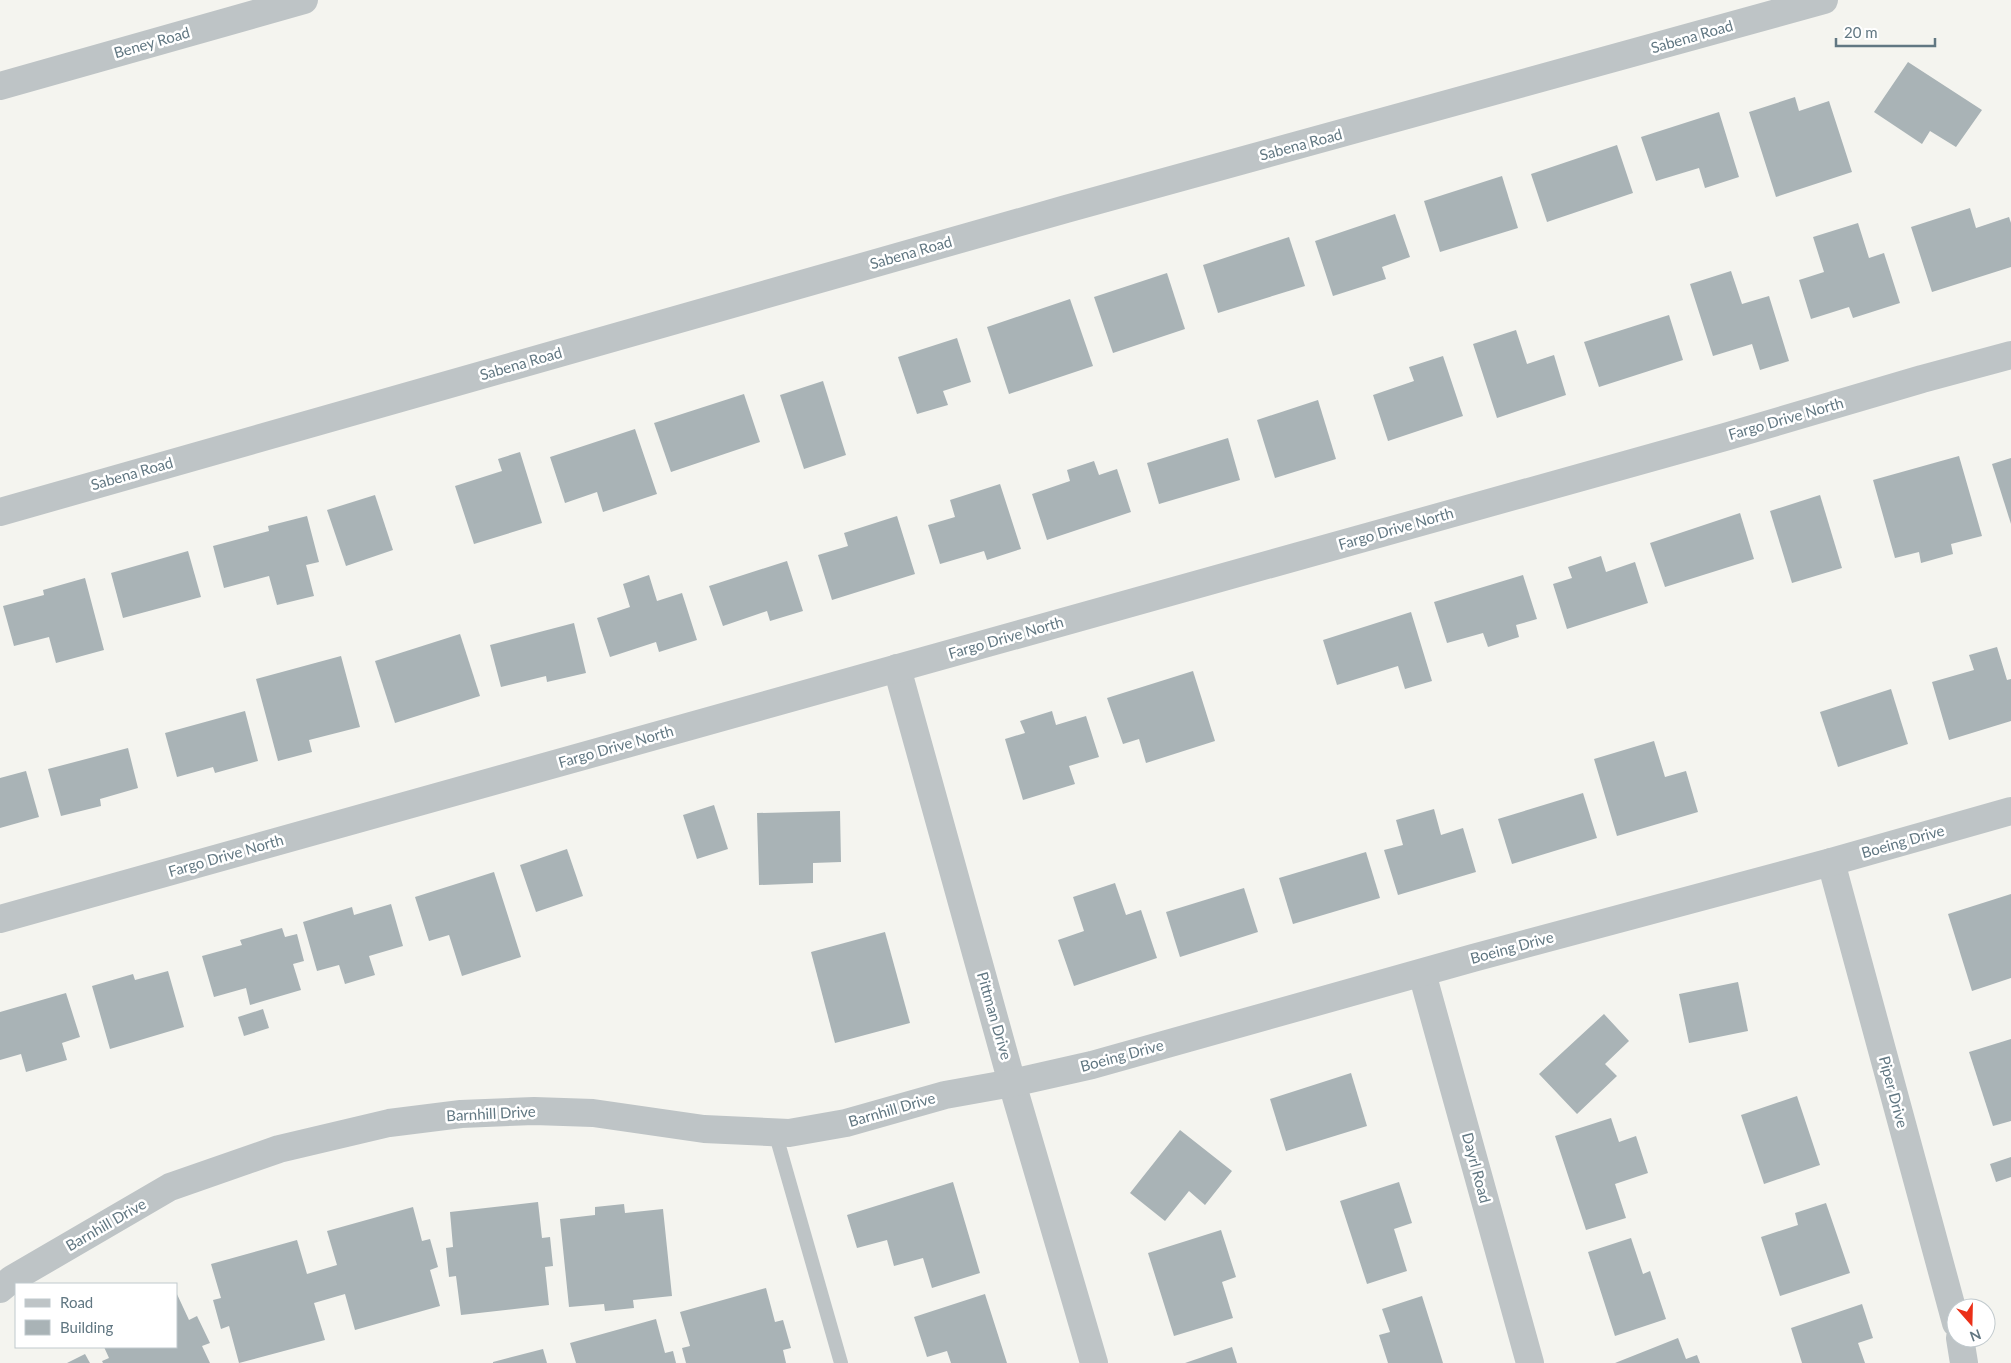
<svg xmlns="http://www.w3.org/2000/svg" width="2011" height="1363" viewBox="0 0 2011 1363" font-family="Lato,sans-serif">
	<rect width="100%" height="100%" fill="#f4f4ef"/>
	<!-- building -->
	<g fill="#a9b3b6">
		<path d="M1908 62 1982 110 1956 147 1930 131 1922 144 1874 112Z"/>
		<path d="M1795 97 1799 111 1829 101 1852 172 1776 197 1749 112Z"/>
		<path d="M1719 112 1739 177 1705 188 1699 168 1656 181 1641 137Z"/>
		<path d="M1617 145 1633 193 1547 222 1531 174Z"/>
		<path d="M1502 176 1518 228 1440 252 1424 201Z"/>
		<path d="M1970 208 1976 228 2009 217 2011 223V267L1932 292 1911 227Z"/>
		<path d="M1395 214 1410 257 1382 267 1386 279 1333 296 1315 241Z"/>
		<path d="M1858 223 1869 258 1884 253 1900 303 1853 318 1849 307 1811 319 1799 280 1824 272 1813 237Z"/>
		<path d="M1289 237 1305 286 1218 313 1203 265Z"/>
		<path d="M1731 271 1742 304 1769 296 1789 361 1760 370 1752 344 1713 356 1690 284Z"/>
		<path d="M1167 273 1185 329 1113 353 1094 297Z"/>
		<path d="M1070 299 1093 366 1009 394 987 327Z"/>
		<path d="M1669 315 1683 360 1599 387 1584 342Z"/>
		<path d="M1516 330 1527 364 1554 355 1566 395 1497 418 1473 344Z"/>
		<path d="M957 338 971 382 943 391 948 405 917 414 898 357Z"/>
		<path d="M1443 356 1463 416 1388 441 1373 395 1414 381 1409 367Z"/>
		<path d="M823 381 846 455 804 469 780 395Z"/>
		<path d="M744 394 760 442 671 472 654 423Z"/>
		<path d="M1318 400 1336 459 1275 478 1257 420Z"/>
		<path d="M635 429 657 494 603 512 597 492 565 503 550 457Z"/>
		<path d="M1228 438 1240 480 1159 504 1147 463Z"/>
		<path d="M520 452 542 523 474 544 455 486 502 471 498 459Z"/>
		<path d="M1959 456 1982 536 1951 544 1953 554 1921 563 1919 552 1895 558 1873 480Z"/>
		<path d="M2011 458V524L1992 464Z"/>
		<path d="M1094 461 1099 475 1117 469 1131 512 1047 540 1032 494 1070 481 1067 470Z"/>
		<path d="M1000 484 1021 549 987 560 984 551 940 564 928 525 955 517 950 500Z"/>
		<path d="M375 495 393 550 346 566 327 510Z"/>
		<path d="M1820 495 1842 568 1792 583 1770 511Z"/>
		<path d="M1740 513 1754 559 1665 587 1650 543Z"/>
		<path d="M307 516 319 562 306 565 314 596 277 605 269 576 224 588 213 546 269 531 268 526Z"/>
		<path d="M897 516 915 574 832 600 818 555 848 546 844 533Z"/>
		<path d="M188 551 201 597 123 618 111 573Z"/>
		<path d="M1601 556 1606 572 1635 562 1648 603 1567 629 1553 584 1572 578 1568 567Z"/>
		<path d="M787 561 803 611 770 621 767 611 723 626 709 586Z"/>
		<path d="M649 575 657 601 682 593 697 640 659 652 656 642 610 657 597 618 630 607 623 584Z"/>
		<path d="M1523 575 1537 619 1516 625 1519 637 1488 647 1483 633 1447 643 1434 602Z"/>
		<path d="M85 578 104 650 56 663 49 637 14 646 3 606 44 595 43 590Z"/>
		<path d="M1411 612 1432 681 1405 689 1398 666 1337 685 1323 640Z"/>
		<path d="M574 623 586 673 547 682 546 676 501 687 490 645Z"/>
		<path d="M460 634 480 696 395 723 375 661Z"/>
		<path d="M1997 647 2007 680 2011 679V721L1949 740 1932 682 1974 670 1969 655Z"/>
		<path d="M341 656 360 727 309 740 312 752 278 761 256 679Z"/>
		<path d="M1193 671 1215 741 1146 763 1139 739 1123 744 1107 698Z"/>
		<path d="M1891 689 1908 744 1838 767 1820 712Z"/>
		<path d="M245 711 258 761 215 773 213 767 177 777 165 733Z"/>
		<path d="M1052 711 1056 725 1086 716 1099 757 1069 766 1075 784 1023 800 1005 739 1025 733 1020 721Z"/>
		<path d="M1654 741 1665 777 1686 771 1698 812 1617 836 1594 759Z"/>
		<path d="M128 748 138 788 100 799 101 806 61 816 48 769Z"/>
		<path d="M26 771 39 817 0 828V778Z"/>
		<path d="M1583 793 1597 838 1512 864 1498 819Z"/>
		<path d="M714 805 728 849 697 859 683 815Z"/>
		<path d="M1434 809 1441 835 1463 828 1476 872 1398 895 1384 850 1403 845 1396 820Z"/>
		<path d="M840 811 841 862 813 863V883L759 885 757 813Z"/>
		<path d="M567 849 583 896 536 912 520 865Z"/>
		<path d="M1366 852 1380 898 1293 924 1279 878Z"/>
		<path d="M494 872 521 957 462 976 449 935 429 941 415 897Z"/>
		<path d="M1115 883 1126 915 1141 910 1157 958 1074 986 1058 940 1084 931 1073 897Z"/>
		<path d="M1244 888 1258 932 1180 957 1166 912Z"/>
		<path d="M2011 894V978L1972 991 1948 914Z"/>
		<path d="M391 904 403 946 369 956 375 975 345 984 339 965 317 971 303 922 352 907 354 915Z"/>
		<path d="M282 928 285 937 297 934 304 961 293 964 301 990 250 1005 246 988 214 997 202 956 242 945 240 940Z"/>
		<path d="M885 932 910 1023 835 1043 811 952Z"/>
		<path d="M168 971 184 1027 110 1049 92 986 133 974 135 980Z"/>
		<path d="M1738 982 1748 1031 1689 1043 1679 994Z"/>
		<path d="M66 993 80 1037 62 1043 67 1060 26 1072 21 1054 0 1060V1012Z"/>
		<path d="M263 1009 269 1028 244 1036 238 1017Z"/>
		<path d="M1604 1014 1629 1041 1605 1064 1617 1076 1577 1114 1539 1074Z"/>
		<path d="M2011 1039V1121L1993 1126 1969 1052Z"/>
		<path d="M1351 1073 1367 1126 1286 1151 1270 1099Z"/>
		<path d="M1797 1096 1820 1165 1764 1184 1741 1115Z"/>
		<path d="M1611 1118 1619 1142 1636 1136 1648 1173 1615 1184 1626 1218 1586 1230 1555 1136Z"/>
		<path d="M1180 1130 1232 1171 1205 1205 1189 1191 1165 1221 1130 1193Z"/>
		<path d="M2011 1157V1177L1996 1182 1990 1164Z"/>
		<path d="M953 1182 980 1273 932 1288 923 1258 894 1266 887 1240 857 1248 847 1215Z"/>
		<path d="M1399 1182 1412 1223 1394 1229 1407 1271 1367 1284 1340 1201Z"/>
		<path d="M538 1202 542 1238 550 1237 553 1266 545 1267 549 1305 461 1315 456 1276 449 1277 446 1248 453 1247 450 1212Z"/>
		<path d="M1826 1203 1850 1273 1780 1296 1761 1237 1798 1225 1795 1213Z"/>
		<path d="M624 1204 625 1213 663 1209 672 1296 633 1300 634 1308 605 1311 604 1304 569 1307 560 1219 595 1215V1207Z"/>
		<path d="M413 1207 422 1241 430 1239 438 1267 430 1270 440 1306 355 1330 345 1294 314 1303 325 1340 239 1363 229 1326 221 1329 213 1300 221 1298 211 1264 297 1240 307 1274 337 1265 327 1231Z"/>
		<path d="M1221 1230 1236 1277 1222 1282 1233 1318 1174 1336 1148 1253Z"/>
		<path d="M1631 1238 1643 1274 1650 1271 1666 1319 1615 1336 1588 1252Z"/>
		<path d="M766 1288 775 1322 783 1320 791 1348 783 1350 786 1363H686L682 1348 690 1346 680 1312Z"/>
		<path d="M176 1292 189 1320 197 1316 210 1343 202 1346 210 1363H103L102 1361 109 1358 104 1347H176Z"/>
		<path d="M985 1294 1007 1363H951L947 1351 927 1357 914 1317Z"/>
		<path d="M1422 1296 1443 1363H1388L1379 1335 1390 1332 1382 1309Z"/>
		<path d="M1862 1304 1873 1338 1858 1343 1865 1363H1802L1791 1328Z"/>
		<path d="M656 1319 665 1353 673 1351 676 1363H576L570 1343Z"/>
		<path d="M1678 1338 1686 1359 1697 1355 1700 1363H1615Z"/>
		<path d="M1232 1347 1237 1363H1185Z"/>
		<path d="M543 1349 547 1363H493V1362Z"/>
		<path d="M85 1354 90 1363H67Z"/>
	</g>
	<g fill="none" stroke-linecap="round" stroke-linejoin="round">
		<!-- service -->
		<path stroke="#bec4c6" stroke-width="14" d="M775 1132 841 1363"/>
		<!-- minor -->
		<g stroke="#bec4c6" stroke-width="28">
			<path d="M0 86 304 0"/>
			<path d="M0 512 1066 209 1824 0"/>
			<path d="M897 668 1012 1083 1094 1363"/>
			<path d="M1831 862 1956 1323"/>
			<path d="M0 919 1725 437 1922 379 2011 355"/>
			<path d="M1422 973 1530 1363"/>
			<path d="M0 1289 12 1279 170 1187 279 1149 389 1123 461 1114 534 1111 593 1113 704 1129 789 1133 846 1123 945 1095 1012 1083 1092 1065 1473 958 1831 862 2011 811"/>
			<path d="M1960 1338 1964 1363"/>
		</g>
	</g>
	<g text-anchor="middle" stroke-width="5" stroke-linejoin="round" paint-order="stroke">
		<!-- street labels -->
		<g font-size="15" fill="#617782" stroke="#fff">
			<text transform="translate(1692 37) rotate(-16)" y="5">Sabena Road</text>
			<text transform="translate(152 43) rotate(-16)" y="5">Beney Road</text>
			<text transform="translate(1301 145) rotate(-15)" y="5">Sabena Road</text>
			<text transform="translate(911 253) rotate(-16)" y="5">Sabena Road</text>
			<text transform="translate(521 364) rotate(-16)" y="5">Sabena Road</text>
			<text transform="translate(1786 419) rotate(-16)" y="5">Fargo Drive North</text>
			<text transform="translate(132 474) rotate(-16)" y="5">Sabena Road</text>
			<text transform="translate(1396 529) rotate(-16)" y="5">Fargo Drive North</text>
			<text transform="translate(1006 638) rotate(-16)" y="5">Fargo Drive North</text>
			<text transform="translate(616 747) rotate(-16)" y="5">Fargo Drive North</text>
			<text transform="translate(1903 842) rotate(-16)" y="5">Boeing Drive</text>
			<text transform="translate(226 856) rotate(-16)" y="5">Fargo Drive North</text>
			<text transform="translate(1512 948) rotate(-15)" y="5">Boeing Drive</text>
			<text transform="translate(994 1016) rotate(74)" y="5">Pittman Drive</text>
			<text transform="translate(1122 1056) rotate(-15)" y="5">Boeing Drive</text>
			<text transform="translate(1893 1092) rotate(75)" y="5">Piper Drive</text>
			<text transform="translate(892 1110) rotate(-16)" y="5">Barnhill Drive</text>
			<text transform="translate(491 1114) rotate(-3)" y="5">Barnhill Drive</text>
			<text transform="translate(1476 1168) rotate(75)" y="5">Dayrl Road</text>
			<text transform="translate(106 1225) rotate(-30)" y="5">Barnhill Drive</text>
		</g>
	</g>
	<!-- legend -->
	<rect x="15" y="1283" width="162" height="65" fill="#ffffff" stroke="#c0c9cd"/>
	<rect x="25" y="1299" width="25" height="8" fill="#bec4c6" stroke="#c0c9cd"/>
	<text x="60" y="1308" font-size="15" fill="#617782">Road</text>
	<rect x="25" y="1320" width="25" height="15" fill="#a9b3b6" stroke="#c0c9cd"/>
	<text x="60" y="1333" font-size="15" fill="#617782">Building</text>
	<!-- north arrow -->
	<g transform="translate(1971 1323) rotate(160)"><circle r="24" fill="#ffffff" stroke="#c0c9cd"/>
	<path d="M0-4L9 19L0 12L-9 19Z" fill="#eb3018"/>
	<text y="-8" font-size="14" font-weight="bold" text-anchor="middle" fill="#617782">N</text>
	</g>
	<!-- scale -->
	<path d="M1836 38v8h99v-8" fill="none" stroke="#617782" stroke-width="2.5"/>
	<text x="1844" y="38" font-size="15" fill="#617782" stroke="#ffffff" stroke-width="4" paint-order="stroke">20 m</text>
</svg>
